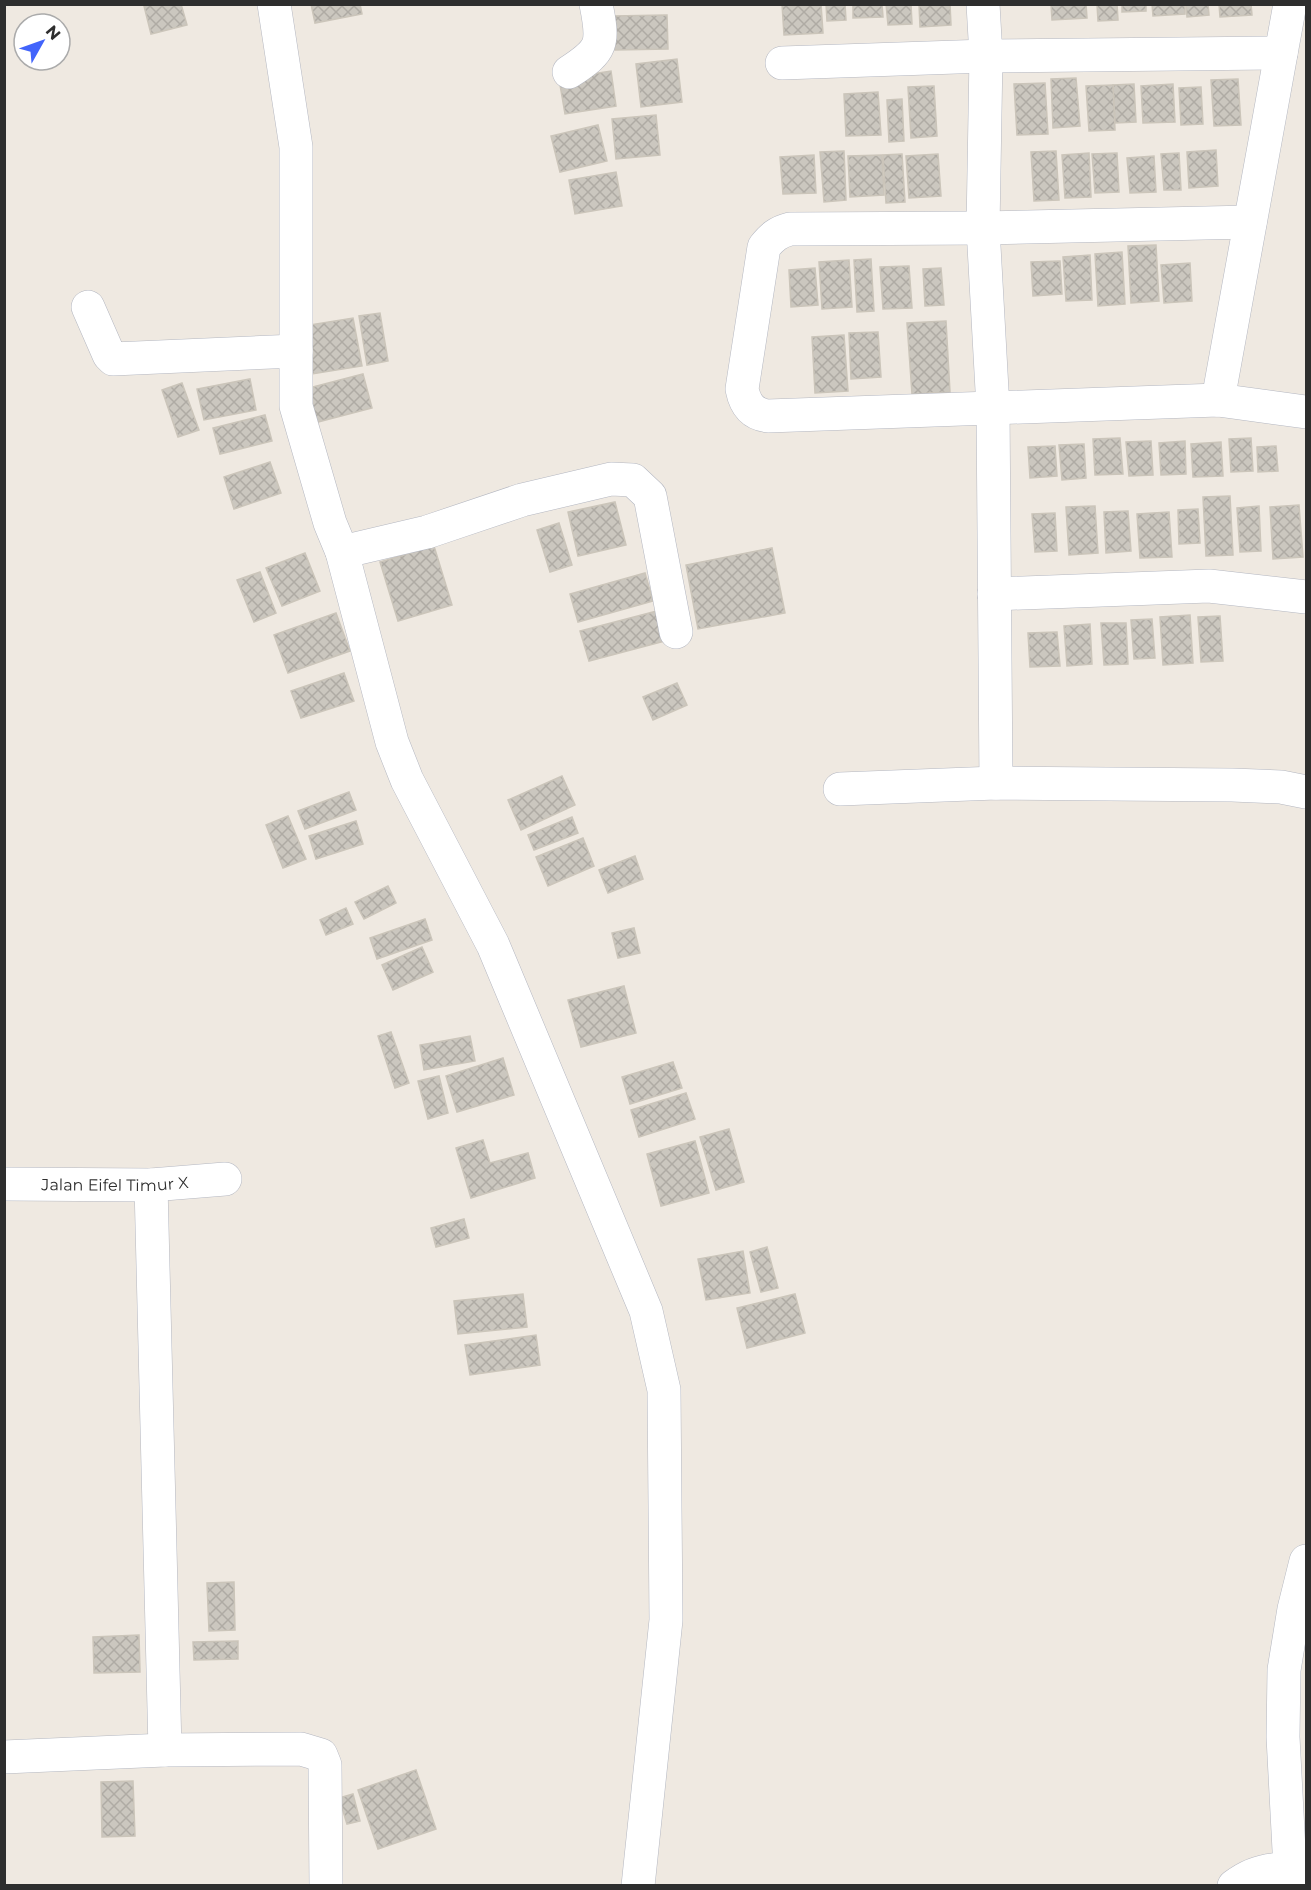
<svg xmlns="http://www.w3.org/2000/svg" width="1311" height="1890" viewBox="0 0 1311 1890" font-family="Montserrat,sans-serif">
	<defs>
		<pattern id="building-cross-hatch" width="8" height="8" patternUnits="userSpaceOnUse" patternTransform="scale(1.5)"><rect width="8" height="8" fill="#cbc7bf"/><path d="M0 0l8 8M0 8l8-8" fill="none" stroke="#afaba4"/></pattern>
	</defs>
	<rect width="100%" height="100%" fill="#efe9e1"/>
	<!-- building -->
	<g fill="url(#building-cross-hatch)" stroke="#cbc5ba" stroke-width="1.5">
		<path d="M152 4H181L187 25 151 34 144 6Z"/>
		<path d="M311 4H360L362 14 315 23Z"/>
		<path d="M782 4H821L823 33 784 35Z"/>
		<path d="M826 4H845L846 20 827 21Z"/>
		<path d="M853 4H882L883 17 853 18Z"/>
		<path d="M886 4H911L912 24 888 25Z"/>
		<path d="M919 4H950L951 25 920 27Z"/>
		<path d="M1051 4H1086L1087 18 1052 20Z"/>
		<path d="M1097 4H1117L1118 20 1098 21Z"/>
		<path d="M1122 4H1146V11L1122 12Z"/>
		<path d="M1152 4H1185V14L1153 16Z"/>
		<path d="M1186 4H1208L1209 15 1187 17Z"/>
		<path d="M1219 4H1251L1252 15 1220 17Z"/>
		<path d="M667 15 668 49 615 50 613 16Z"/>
		<path d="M677 59 682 102 641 107 636 64Z"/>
		<path d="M611 71 616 106 565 114 559 79Z"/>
		<path d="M1076 78 1080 126 1053 128 1051 79Z"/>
		<path d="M1238 79 1241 125 1214 126 1211 80Z"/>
		<path d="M1045 83 1048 134 1017 135 1014 84Z"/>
		<path d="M1134 84 1136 122 1115 123 1113 85Z"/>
		<path d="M1173 84 1175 122 1143 123 1141 86Z"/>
		<path d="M1113 85 1115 130 1089 131 1086 86Z"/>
		<path d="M934 86 937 136 911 138 908 87Z"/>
		<path d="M1201 87 1203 124 1181 125 1179 88Z"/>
		<path d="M878 92 881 135 846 136 844 94Z"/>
		<path d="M902 99 904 141 889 142 887 100Z"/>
		<path d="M656 115 660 155 616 159 612 119Z"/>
		<path d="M598 125 607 161 560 172 551 136Z"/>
		<path d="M1216 150 1218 186 1189 188 1187 152Z"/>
		<path d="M844 151 846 200 824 202 820 152Z"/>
		<path d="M1056 151 1059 200 1034 201 1031 152Z"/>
		<path d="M1089 153 1091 197 1065 198 1062 155Z"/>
		<path d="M1117 153 1119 192 1095 193 1092 154Z"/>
		<path d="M1179 153 1181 190H1164L1161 154Z"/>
		<path d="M902 154 905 202 886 203 883 155Z"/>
		<path d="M938 154 941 196 909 198 906 156Z"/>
		<path d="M814 155 816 193 783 194 780 157Z"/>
		<path d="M882 155 884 195 850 197 848 156Z"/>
		<path d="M1154 156 1156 192 1130 193 1127 158Z"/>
		<path d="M616 172 622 206 575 214 569 180Z"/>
		<path d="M1156 245 1159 301 1131 303 1128 246Z"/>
		<path d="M1122 252 1125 304 1098 306 1095 254Z"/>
		<path d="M1090 255 1092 300 1066 301 1063 257Z"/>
		<path d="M871 259 874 311 857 312 854 260Z"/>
		<path d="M849 260 852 307 822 309 819 262Z"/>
		<path d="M1060 261 1062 294 1033 296 1031 262Z"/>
		<path d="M1190 263 1192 301 1164 303 1161 265Z"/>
		<path d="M909 266 912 308 883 309 880 267Z"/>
		<path d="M815 268 818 305 791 307 789 270Z"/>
		<path d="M941 268 944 305 925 306 923 269Z"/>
		<path d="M380 313 388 361 367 365 359 316Z"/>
		<path d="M353 318 362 366 312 374 303 326Z"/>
		<path d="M946 321 950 392 912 394 907 323Z"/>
		<path d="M878 332 881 377 851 379 849 333Z"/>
		<path d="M844 335 848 391 815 393 812 337Z"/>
		<path d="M363 374 372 408 314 423 305 389Z"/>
		<path d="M250 379 256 410 204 420 197 389Z"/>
		<path d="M182 383 199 430 178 437 162 390Z"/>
		<path d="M265 415 272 441 220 454 213 428Z"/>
		<path d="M1120 438 1123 474 1095 475 1093 439Z"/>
		<path d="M1251 438 1253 471 1231 472 1229 439Z"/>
		<path d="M1151 441 1153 475 1129 476 1126 442Z"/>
		<path d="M1185 441 1186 474 1161 475 1159 443Z"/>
		<path d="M1221 442 1223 476 1193 477 1191 444Z"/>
		<path d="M1084 444 1086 478 1062 480 1059 445Z"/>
		<path d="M1055 446 1057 476 1030 478 1028 447Z"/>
		<path d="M1276 446 1278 471 1258 472 1257 447Z"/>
		<path d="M270 462 281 493 234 509 224 477Z"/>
		<path d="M1230 496 1233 555 1206 556 1203 497Z"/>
		<path d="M615 502 626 545 578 556 568 512Z"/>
		<path d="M1299 505 1303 557 1273 559 1270 507Z"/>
		<path d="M1095 506 1098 553 1069 555 1066 507Z"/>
		<path d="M1259 506 1261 551 1240 552 1237 508Z"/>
		<path d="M1198 509 1200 543 1179 544 1178 510Z"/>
		<path d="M1128 511 1131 551 1106 553 1104 512Z"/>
		<path d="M1169 512 1172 557 1140 558 1137 514Z"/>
		<path d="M1055 513 1057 551 1035 552 1032 514Z"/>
		<path d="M559 523 572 565 550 572 537 530Z"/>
		<path d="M434 546 452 605 398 621 380 562Z"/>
		<path d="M772 548 785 613 698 629 686 565Z"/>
		<path d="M305 553 320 591 282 606 266 568Z"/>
		<path d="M260 572 276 613 254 622 237 580Z"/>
		<path d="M645 573 653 601 578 622 570 594Z"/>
		<path d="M657 611 665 641 589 661 580 631Z"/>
		<path d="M336 613 350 651 288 673 274 635Z"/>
		<path d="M1190 615 1193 663 1163 665 1160 617Z"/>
		<path d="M1220 616 1223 661 1201 662 1198 617Z"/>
		<path d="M1152 619 1155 658 1134 659 1131 620Z"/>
		<path d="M1101 623H1126L1128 664 1104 665Z"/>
		<path d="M1090 624 1092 664 1067 666 1064 626Z"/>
		<path d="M1057 632 1060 666 1030 667 1028 633Z"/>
		<path d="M344 673 354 701 301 718 291 691Z"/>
		<path d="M677 683 687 705 653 720 643 697Z"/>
		<path d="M562 776 575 805 521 830 508 800Z"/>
		<path d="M349 792 356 810 305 829 298 811Z"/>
		<path d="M288 816 306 859 283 868 266 825Z"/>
		<path d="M572 817 578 833 534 850 528 835Z"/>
		<path d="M356 821 363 844 316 859 309 836Z"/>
		<path d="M583 838 594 866 548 886 536 857Z"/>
		<path d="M635 856 643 879 608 893 599 870Z"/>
		<path d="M388 886 396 903 364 919 355 902Z"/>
		<path d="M346 908 353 924 326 935 320 920Z"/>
		<path d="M425 919 432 940 377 959 370 938Z"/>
		<path d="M634 928 640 953 618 958 612 933Z"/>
		<path d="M422 947 433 972 393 990 382 965Z"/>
		<path d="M624 986 636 1033 581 1047 568 1000Z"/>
		<path d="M391 1032 409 1083 395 1088 378 1036Z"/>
		<path d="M470 1036 475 1061 424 1070 420 1045Z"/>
		<path d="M503 1058 514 1095 457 1112 446 1076Z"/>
		<path d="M673 1062 682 1088 630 1104 622 1077Z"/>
		<path d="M439 1076 448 1113 428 1119 418 1081Z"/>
		<path d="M686 1093 695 1119 639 1137 631 1110Z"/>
		<path d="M729 1129 744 1182 716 1190 700 1137Z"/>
		<path d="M483 1140 490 1163 528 1153 535 1178 471 1198 456 1148Z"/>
		<path d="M695 1141 709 1193 661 1206 647 1154Z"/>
		<path d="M464 1219 469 1238 436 1247 431 1228Z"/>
		<path d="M767 1247 778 1288 761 1292 750 1252Z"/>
		<path d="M743 1251 750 1293 706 1300 698 1259Z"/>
		<path d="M523 1294 527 1327 458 1334 454 1301Z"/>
		<path d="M795 1294 805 1333 747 1348 737 1308Z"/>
		<path d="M536 1335 540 1365 470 1375 465 1345Z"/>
		<path d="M234 1582 235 1630 209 1631 207 1583Z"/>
		<path d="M139 1635 140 1672 94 1673 93 1637Z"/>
		<path d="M238 1641V1659L194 1660 193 1642Z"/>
		<path d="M416 1770 436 1829 378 1849 358 1790Z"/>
		<path d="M133 1781 135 1836 102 1837 101 1782Z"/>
		<path d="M353 1794 360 1821 347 1824 339 1798Z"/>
	</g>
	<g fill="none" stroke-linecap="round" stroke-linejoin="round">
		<!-- minor casing -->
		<g stroke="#b4b7c1" stroke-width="34">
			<g id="minor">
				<path d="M274 4 296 147V406L330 523 342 552 392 742 407 780 493 945 646 1311 664 1390 666 1620 638 1886"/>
				<path d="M983 4 986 56 983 228 993 408 996 783"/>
				<path d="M782 63 986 56 1281 53"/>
				<path d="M569 72C603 50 604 44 596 4"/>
				<path d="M1250 222 983 228 790 229C778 232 772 237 764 247L742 389C745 404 752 414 768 416L1218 400 1306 412"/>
				<path d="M88 307 109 355 113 359 296 351"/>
				<path d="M1218 400 1290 4"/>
				<path d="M342 552 427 532 522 500 611 479 633 480 650 496 676 632"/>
				<path d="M994 594 1209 586 1306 597"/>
				<path d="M840 789 996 783 1232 785 1281 787 1306 792"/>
				<path id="s1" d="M4 1184 151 1185 225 1179"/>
				<path d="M151 1185 165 1750"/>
				<path d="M4 1757 165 1750 301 1749 321 1755 325 1765 326 1886"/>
				<path d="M1290 1869 1283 1737 1284 1670 1294 1609 1306 1561"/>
				<path d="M1234 1886C1256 1869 1280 1866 1306 1873"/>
			</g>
		</g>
		<!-- minor -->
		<use href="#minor" stroke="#fff" stroke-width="33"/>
	</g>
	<g text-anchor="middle" stroke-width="5" stroke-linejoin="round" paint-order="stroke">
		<!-- street labels -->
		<g font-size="16" fill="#2e2e2e" stroke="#fff">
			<text dy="6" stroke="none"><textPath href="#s1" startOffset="111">Jalan Eifel Timur X</textPath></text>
		</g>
	</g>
	<!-- border -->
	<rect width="1311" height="1890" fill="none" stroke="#2e2e2e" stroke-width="12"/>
	<!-- north arrow -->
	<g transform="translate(42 42) rotate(50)"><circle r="28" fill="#ffffff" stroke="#ababab" stroke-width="1.5"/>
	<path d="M0-4.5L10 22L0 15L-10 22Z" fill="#4264fb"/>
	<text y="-9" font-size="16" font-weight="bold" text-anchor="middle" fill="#2e2e2e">N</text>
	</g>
</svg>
